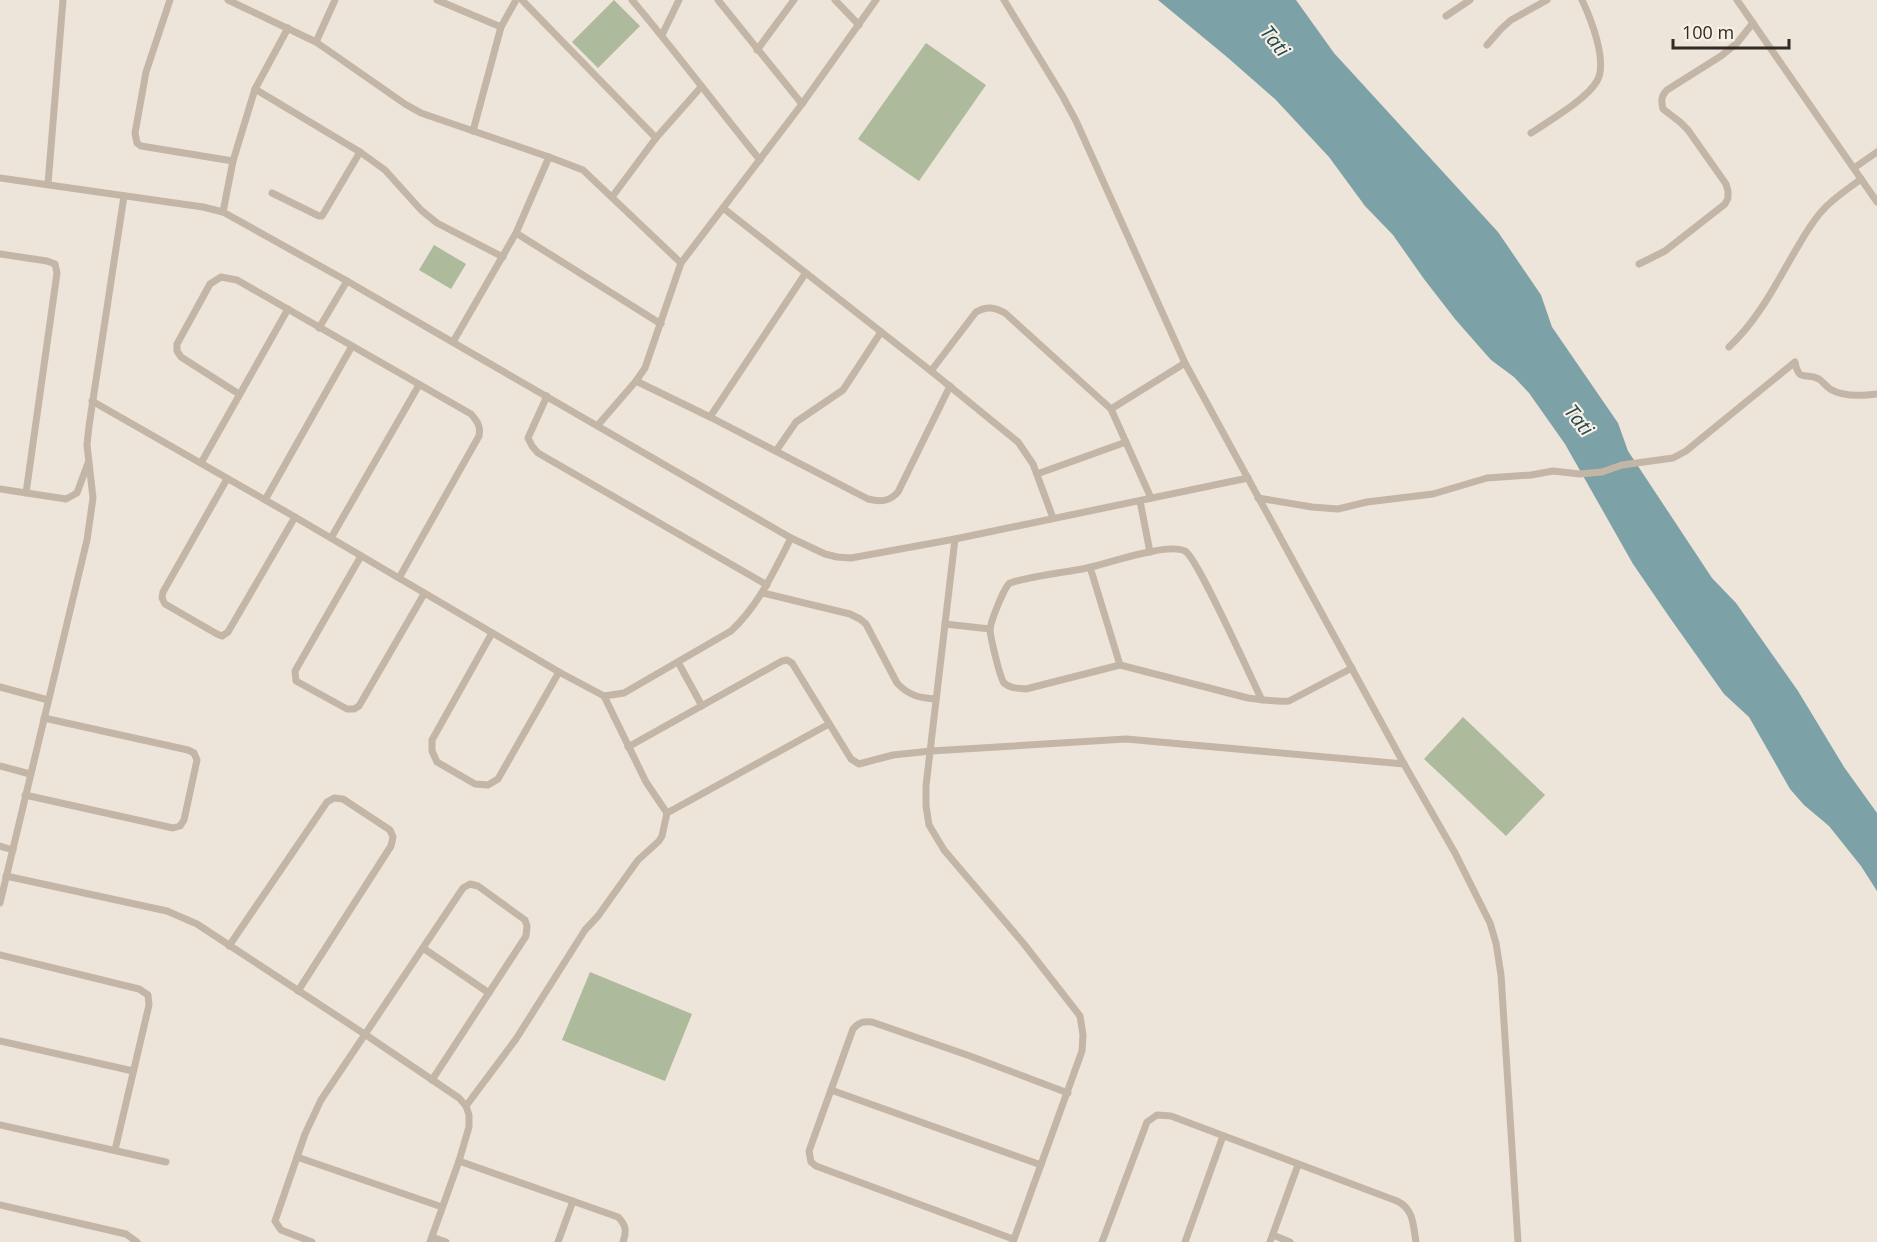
<svg xmlns="http://www.w3.org/2000/svg" width="1877" height="1242" viewBox="0 0 1877 1242" font-family="'Open Sans',sans-serif">
	<rect width="100%" height="100%" fill="#ede5d9"/>
	<!-- green -->
	<g fill="#adba9b">
		<path d="M614 0 640 26 598 68 572 42Z"/>
		<path d="M926 43 986 85 919 181 858 139Z"/>
		<path d="M434 245 466 264 451 289 419 270Z"/>
		<path d="M1463 717 1545 795 1506 836 1424 759Z"/>
		<path d="M590 972 692 1014 665 1081 562 1040Z"/>
	</g>
	<!-- water -->
	<path fill="#7ca1a6" d="M1158 0H1296L1334 53 1498 232 1541 295 1552 327 1618 423 1628 451 1712 578 1736 603 1798 691 1844 767 1877 813V891L1861 866 1829 826 1804 805 1790 789 1749 717 1724 694 1670 618 1633 564 1565 444 1529 393 1514 377 1491 360 1455 319 1424 279 1393 235 1365 206 1329 157 1275 99 1227 57Z"/>
	<g fill="none" stroke-linecap="round" stroke-linejoin="round">
		<!-- minor -->
		<g stroke="#c3b6a7" stroke-width="7">
			<path d="M170 0 146 72 135 133 137 143 141 146 233 161 223 212"/>
			<path d="M228 0 316 42 405 104 421 113 549 157 583 170 681 263"/>
			<path d="M437 0 501 27"/>
			<path d="M522 0 656 138"/>
			<path d="M632 0C676 52 717 107 760 160"/>
			<path d="M718 0 802 104"/>
			<path d="M835 0 859 25"/>
			<path d="M1004 0 1062 95 1076 121 1185 363 1404 764 1455 853 1490 923 1496 943 1501 975 1518 1242"/>
			<path d="M1737 0 1877 202"/>
			<path d="M1446 16 1470 0"/>
			<path d="M662 35 679 0"/>
			<path d="M316 42 335 0"/>
			<path d="M1487 45 1501 29 1511 20 1547 0"/>
			<path d="M757 50 794 0"/>
			<path d="M255 89 360 152 385 170 421 210 437 223 503 257"/>
			<path d="M473 131 501 27 516 0"/>
			<path d="M1531 133C1549 121 1587 99 1597 81 1608 62 1591 19 1582 0"/>
			<path d="M233 161 255 89 288 28"/>
			<path d="M1854 168 1877 152"/>
			<path d="M0 178 203 207 223 212 347 281 791 538 825 554 837 557 851 558 955 539 1248 478"/>
			<path d="M48 184 63 0"/>
			<path d="M272 193 319 216H322L360 152"/>
			<path d="M612 197 656 138 701 87"/>
			<path d="M723 208 931 371 1018 442 1033 464 1053 518"/>
			<path d="M516 233 661 324"/>
			<path d="M0 254 47 261 55 264 57 273 26 493"/>
			<path d="M1639 264 1665 251 1725 204 1728 198V191L1726 184 1688 130 1680 122 1663 109C1661 101 1661 96 1667 90L1721 56 1737 43 1753 23"/>
			<path d="M319 328 347 281"/>
			<path d="M453 342 516 233 549 157"/>
			<path d="M1729 347C1757 321 1775 286 1794 253 1803 238 1811 223 1822 211 1833 198 1848 189 1861 179"/>
			<path d="M931 371 976 312C987 306 994 307 1005 313L1111 409 1151 498"/>
			<path d="M636 381 710 417 868 499C880 502 889 502 898 492L950 386"/>
			<path d="M239 394 181 357 177 351V344L210 284 221 277 237 280 471 414C477 421 481 426 479 436L399 578"/>
			<path d="M547 396 528 438 532 446 538 453 767 585"/>
			<path d="M92 401 295 517 559 672 604 696 624 693 731 631C759 605 774 571 791 538"/>
			<path d="M1111 409 1185 363"/>
			<path d="M710 417 805 274"/>
			<path d="M598 425 636 381 645 368 681 263 802 104 876 0"/>
			<path d="M776 451 796 422 843 390 881 332"/>
			<path d="M201 463 288 309"/>
			<path d="M1037 474 1126 442"/>
			<path d="M227 479 163 592 162 598 165 604 217 634 222 636 228 632 295 517"/>
			<path d="M0 489 66 499 77 493 88 463"/>
			<path d="M1258 498 1312 507 1338 509 1367 502 1433 494 1487 478 1531 475 1553 471 1580 474 1602 472 1622 465 1673 458 1686 451 1795 362C1799 383 1805 372 1819 379 1823 382 1826 386 1830 389 1843 397 1862 396 1877 394"/>
			<path d="M265 500 352 346"/>
			<path d="M1140 501 1150 552"/>
			<path d="M331 538 419 385"/>
			<path d="M955 539 926 786V806L929 825 944 850 1024 944 1080 1016 1083 1035 1082 1051 1013 1242"/>
			<path d="M361 556 295 671 296 681 347 709H354L359 706 424 594"/>
			<path d="M1090 567 1120 665"/>
			<path d="M763 593 850 614 860 619 866 624 897 683C909 696 920 698 936 699"/>
			<path d="M945 624 990 629"/>
			<path d="M492 633 432 740V751L437 762 475 784 488 785 498 779 559 672"/>
			<path d="M678 662 702 706"/>
			<path d="M0 687 48 700"/>
			<path d="M1262 700C1252 680 1197 557 1185 551 1168 542 1107 564 1087 568 1062 573 1035 575 1010 583 1004 587 991 621 990 629 990 636 1000 678 1004 683 1011 689 1018 688 1026 689L1120 665 1248 698C1262 700 1275 702 1289 701L1352 668"/>
			<path d="M628 747 782 661 787 660 792 663 851 759 859 764 893 755 931 751 1126 739 1404 764"/>
			<path d="M0 766 30 774"/>
			<path d="M25 795 173 828 180 826 184 820 197 760 194 753 188 750 44 718"/>
			<path d="M667 813 829 724"/>
			<path d="M0 846 13 850"/>
			<path d="M6 876 167 911 197 924 366 1035 459 1098 466 1106 469 1115V1127L459 1161 430 1242"/>
			<path d="M0 903 87 540 93 498 87 445 89 426 124 196"/>
			<path d="M229 946 327 802 334 798 343 799 390 830 393 837 391 846 298 991"/>
			<path d="M423 948 489 993"/>
			<path d="M0 955 139 989 148 995 149 1005 115 1150"/>
			<path d="M0 1041 133 1071"/>
			<path d="M831 1090 1041 1165"/>
			<path d="M466 1106 516 1039 585 930 598 916 638 860 659 841 662 836 667 813 646 782 604 696"/>
			<path d="M0 1125 166 1162"/>
			<path d="M297 1157 442 1207"/>
			<path d="M459 1161 618 1217C626 1225 627 1231 623 1242"/>
			<path d="M0 1205 126 1234 137 1242"/>
			<path d="M1273 1235 1290 1242"/>
			<path d="M432 1237 446 1242"/>
			<path d="M1013 1239 816 1166 811 1162 809 1151 853 1029C859 1022 864 1021 872 1022L970 1056 1068 1093"/>
			<path d="M312 1242 281 1230 275 1221 305 1134 321 1100 463 888 470 884 478 886 525 920 527 926 526 936 432 1080"/>
			<path d="M558 1242 573 1201"/>
			<path d="M1102 1242 1147 1122 1157 1115 1171 1116 1397 1201C1414 1209 1413 1225 1416 1242"/>
			<path d="M1185 1242 1223 1136"/>
			<path d="M1270 1242 1298 1165"/>
		</g>
	</g>
	<g text-anchor="middle" stroke-width="4.5" stroke-linejoin="round" paint-order="stroke">
		<!-- water labels -->
		<g font-size="20" font-style="italic" fill="#22464d" stroke="#f6efe4">
			<text transform="translate(1275 41) rotate(51)" y="7">Tati</text>
			<text transform="translate(1579 420) rotate(51)" y="7">Tati</text>
		</g>
	</g>
	<!-- scale -->
	<path d="M1673 39v9h116v-9" fill="none" stroke="#312a26" stroke-width="3"/>
	<text x="1682" y="39" font-size="18" fill="#312a26" stroke="#f6efe4" stroke-width="4.5" paint-order="stroke">100 m</text>
</svg>
